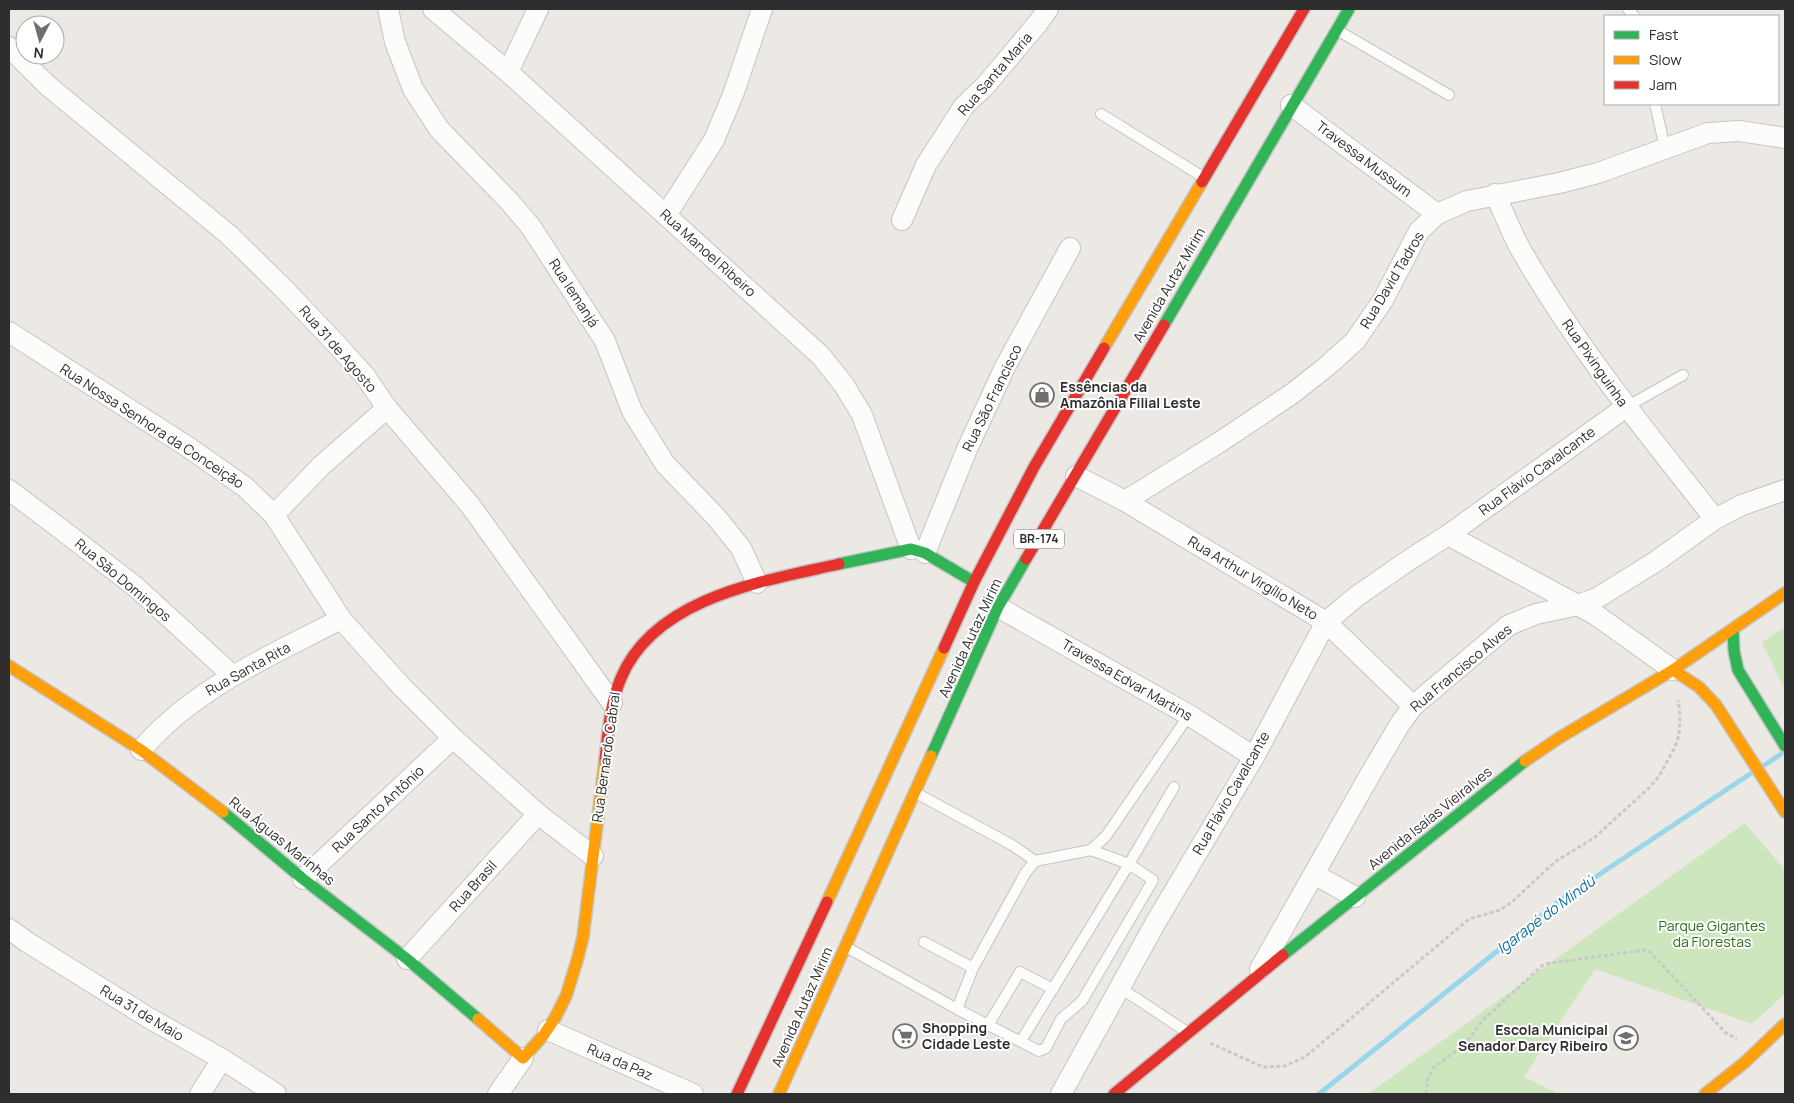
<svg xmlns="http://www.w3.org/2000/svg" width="1794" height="1103" viewBox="0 0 1794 1103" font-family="Manrope,sans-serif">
	<rect width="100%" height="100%" fill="#ece8e4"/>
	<!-- green -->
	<g fill="#cee6be">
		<path d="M1785 627V690L1762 642Z"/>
		<path d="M1745 823 1785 870V994L1752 1024 1595 969 1524 1077 1559 1094H1368Z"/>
	</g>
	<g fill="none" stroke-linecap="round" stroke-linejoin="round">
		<!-- stream -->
		<g stroke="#99d6ec" stroke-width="5">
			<path d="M1763 766 1781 754"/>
			<path d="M1319 1094 1561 900 1750 774"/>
		</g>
		<!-- lane casing -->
		<g stroke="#c5c4c5" stroke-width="12">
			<g id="lane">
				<path d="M1628 9 1634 16"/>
				<path d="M1337 30 1449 95"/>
				<path d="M1655 104 1665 148"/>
				<path d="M1101 114 1203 177"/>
				<path d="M1626 407 1683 375"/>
				<path d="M916 793 1012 845 1035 861 1026 872 973 968"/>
				<path d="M1091 850 1129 864 1174 787"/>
				<path d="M1035 861 1091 850 1106 836 1189 715"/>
				<path d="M924 942 973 968 957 1009"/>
				<path d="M846 947 957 1009 1039 1051 1046 1048 1061 1019 1082 1001 1153 880 1129 864 1021 1041"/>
				<path d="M1119 987 1187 1032"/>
				<path d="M988 1025 1020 972 1053 989"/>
			</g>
		</g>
		<!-- street casing -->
		<g stroke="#c5c4c5" stroke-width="22">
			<g id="street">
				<path d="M388 9 395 42 413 89 439 129 509 201 531 227 605 341 632 411 665 464 716 517 741 548 757 583"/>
				<path d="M433 9 508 72 821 356 844 385 862 415 911 549"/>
				<path d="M9 47 47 85 229 235 285 290 339 347 365 376 387 408 470 505 612 703"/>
				<path d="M508 72 538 9"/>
				<path d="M1291 105 1437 214"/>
				<path d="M1495 194C1504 213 1511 232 1521 250 1576 346 1646 432 1715 519"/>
				<path d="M666 215 714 140 734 92 762 9"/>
				<path d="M902 220 926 165 964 106 985 86 1038 23 1048 9"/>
				<path d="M9 332 188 447 245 487 274 515 341 619 402 687 453 738 538 814 593 856"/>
				<path d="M1076 476 1125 501 1326 622 1413 706"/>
				<path d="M9 490 66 533 137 588 232 675"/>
				<path d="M1125 501 1220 442 1293 393 1326 367 1355 341 1383 300 1419 231 1437 214 1467 201 1559 183 1598 173 1708 133 1739 131 1785 138"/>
				<path d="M274 515 321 466 387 408"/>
				<path d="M1448 535 1596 615 1673 670"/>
				<path d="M925 553 967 449 1005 367 1070 248"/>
				<path d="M998 607 1189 715 1254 757"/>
				<path d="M141 750C194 688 270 656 341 619"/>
				<path d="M1314 874 1355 897"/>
				<path d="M303 879 453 738"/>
				<path d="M9 929 27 942 149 1018 222 1059 276 1094"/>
				<path d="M407 959 538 814"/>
				<path d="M1260 969 1371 773 1400 724 1413 706 1509 625 1536 614 1578 605 1597 598 1655 562 1715 519 1742 505 1785 490"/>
				<path d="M548 1030 693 1094"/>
				<path d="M200 1094 222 1059"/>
				<path d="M498 1094 523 1058"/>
				<path d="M1061 1094 1156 922 1254 757 1326 622 1357 596 1409 560 1448 535 1626 407"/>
			</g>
		</g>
		<!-- fast casing -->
		<g stroke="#c5c4c5" stroke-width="14">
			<g id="fast">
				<path d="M1164 325 1349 9"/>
				<path d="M839 564 911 549 925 553 974 582"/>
				<path d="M1733 630 1734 651 1738 670 1785 746"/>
				<path d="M931 756 998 607 1026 559"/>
				<path d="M223 812 303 879 407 959 478 1019"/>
				<path d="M1283 955 1525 761"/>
			</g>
		</g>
		<!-- slow casing -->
		<g stroke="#c5c4c5" stroke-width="14">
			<g id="slow">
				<path d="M1104 348 1202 182"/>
				<path d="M9 666 141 750 223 812"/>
				<path d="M1673 670 1699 687 1716 705 1785 812"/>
				<path d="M1525 761 1559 738 1673 670 1785 593"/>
				<path d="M827 902 944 648"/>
				<path d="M478 1019 523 1058 543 1036 555 1018 566 996 577 961 583 937 605 760"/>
				<path d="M779 1094 931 756"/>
				<path d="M1705 1094 1744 1063 1785 1024"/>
			</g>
		</g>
		<!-- jam casing -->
		<g stroke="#c5c4c5" stroke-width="14">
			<g id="jam">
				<path d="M1202 182 1304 9"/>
				<path d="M1026 559 1164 325"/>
				<path d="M944 648 974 582 1034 467 1104 348"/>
				<path d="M605 760C608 732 610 704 621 678 655 597 764 581 839 564"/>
				<path d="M737 1094 827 902"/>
				<path d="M1114 1094 1283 955"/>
			</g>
		</g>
		<!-- path -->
		<g stroke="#c9c9c8" stroke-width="3" stroke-dasharray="4 2.5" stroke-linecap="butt">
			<path d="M1210 1043 1263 1067 1285 1066 1305 1057 1469 919 1500 910 1512 902 1556 861 1594 838 1650 787 1659 776 1674 749 1679 735 1680 714 1678 700"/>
			<path d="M1426 1094 1428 1078 1434 1067 1465 1044 1484 1019 1544 964 1645 950 1649 951 1726 1033 1737 1039"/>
		</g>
		<!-- lane -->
		<use href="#lane" stroke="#fcfcfb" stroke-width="10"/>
		<!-- street -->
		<use href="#street" stroke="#fcfcfb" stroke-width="20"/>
		<!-- fast -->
		<use href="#fast" stroke="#30b455" stroke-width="11"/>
		<!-- slow -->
		<use href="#slow" stroke="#ff9f0a" stroke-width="11"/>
		<!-- jam -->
		<use href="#jam" stroke="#e5322d" stroke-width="11"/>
	</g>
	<!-- icons -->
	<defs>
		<g id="shop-ring" transform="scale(1.25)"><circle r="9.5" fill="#fff" stroke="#706f6e" stroke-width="1.5"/><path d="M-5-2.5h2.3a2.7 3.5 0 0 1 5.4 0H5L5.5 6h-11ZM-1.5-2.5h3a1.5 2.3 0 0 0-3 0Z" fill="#706f6e"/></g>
		<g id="supermarket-ring" transform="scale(1.25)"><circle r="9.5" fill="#fff" stroke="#706f6e" stroke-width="1.5"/><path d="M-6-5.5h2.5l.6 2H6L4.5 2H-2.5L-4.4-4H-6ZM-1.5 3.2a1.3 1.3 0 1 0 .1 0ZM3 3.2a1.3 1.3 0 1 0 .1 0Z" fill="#706f6e"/></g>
		<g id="school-ring" transform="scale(1.25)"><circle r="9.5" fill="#fff" stroke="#706f6e" stroke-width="1.5"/><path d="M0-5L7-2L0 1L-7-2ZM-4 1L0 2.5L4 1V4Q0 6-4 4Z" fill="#706f6e"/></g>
	</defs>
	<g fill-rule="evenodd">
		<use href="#shop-ring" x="1042" y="395"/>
		<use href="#supermarket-ring" x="905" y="1036"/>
		<use href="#school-ring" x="1626" y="1038"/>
	</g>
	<g text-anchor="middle" stroke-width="4" stroke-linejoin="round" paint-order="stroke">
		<!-- shield labels -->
		<rect fill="#fff" stroke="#6d6d6d" stroke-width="1" x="1014" y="529.5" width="50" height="19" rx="4"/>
		<g font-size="12" font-weight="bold" fill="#2e2e2e">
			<text x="1039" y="543">BR-174</text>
		</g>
		<!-- street labels -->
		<g font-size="14" fill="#2e2e2e" stroke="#fff">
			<text transform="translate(995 74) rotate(-49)" y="5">Rua Santa Maria</text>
			<text transform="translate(1364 159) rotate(37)" y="5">Travessa Mussum</text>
			<text transform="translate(708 253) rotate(42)" y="5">Rua Manoel Ribeiro</text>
			<text transform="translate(1392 280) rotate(-59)" y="5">Rua David Tadros</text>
			<text transform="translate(1169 285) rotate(-60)" y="5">Avenida Autaz Mirim</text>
			<text transform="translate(574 293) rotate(57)" y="5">Rua Iemanjá</text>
			<text transform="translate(338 349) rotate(49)" y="5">Rua 31 de Agosto</text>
			<text transform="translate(1595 363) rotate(55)" y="5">Rua Pixinguinha</text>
			<text transform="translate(992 398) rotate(-64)" y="5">Rua São Francisco</text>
			<text transform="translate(152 426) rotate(33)" y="5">Rua Nossa Senhora da Conceição</text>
			<text transform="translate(1537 471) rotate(-36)" y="5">Rua Flávio Cavalcante</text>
			<text transform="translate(1253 578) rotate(31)" y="5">Rua Arthur Virgílio Neto</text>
			<text transform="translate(123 580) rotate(40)" y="5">Rua São Domingos</text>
			<text transform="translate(970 638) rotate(-65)" y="5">Avenida Autaz Mirim</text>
			<text transform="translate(1461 668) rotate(-40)" y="5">Rua Francisco Alves</text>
			<text transform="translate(248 669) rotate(-29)" y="5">Rua Santa Rita</text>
			<text transform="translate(1127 680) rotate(30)" y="5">Travessa Edvar Martins</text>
			<text transform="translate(606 757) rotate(-82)" y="5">Rua Bernardo Cabral</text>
			<text transform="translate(1231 793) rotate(-60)" y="5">Rua Flávio Cavalcante</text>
			<text transform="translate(378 809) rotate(-43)" y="5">Rua Santo Antônio</text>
			<text transform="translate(1430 818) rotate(-39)" y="5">Avenida Isaías Vieiralves</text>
			<text transform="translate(282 841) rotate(39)" y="5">Rua Águas Marinhas</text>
			<text transform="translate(473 886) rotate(-48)" y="5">Rua Brasil</text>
			<text transform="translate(802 1007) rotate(-66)" y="5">Avenida Autaz Mirim</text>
			<text transform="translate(142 1013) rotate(31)" y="5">Rua 31 de Maio</text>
			<text transform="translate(620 1062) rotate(24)" y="5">Rua da Paz</text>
		</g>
		<!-- poi labels -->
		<g font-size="14" font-weight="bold" fill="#2e2e2e" stroke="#fff" text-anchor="start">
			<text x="1060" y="392">Essências da<tspan x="1060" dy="16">Amazônia Filial Leste</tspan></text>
			<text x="922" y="1033">Shopping<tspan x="922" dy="16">Cidade Leste</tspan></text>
			<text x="1608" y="1035" text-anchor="end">Escola Municipal<tspan x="1608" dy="16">Senador Darcy Ribeiro</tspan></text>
		</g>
		<!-- park labels -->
		<g font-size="14" fill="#2c6e1b" stroke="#fff">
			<text x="1712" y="931">Parque Gigantes<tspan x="1712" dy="16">da Florestas</tspan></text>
		</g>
		<!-- water labels -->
		<g font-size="15" font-style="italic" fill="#0d6fa3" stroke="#fff">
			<text transform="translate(1546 915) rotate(-37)" y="5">Igarapé do Mindú</text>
		</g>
	</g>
	<!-- border -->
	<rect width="1794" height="1103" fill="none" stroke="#2e2e2e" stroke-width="20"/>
	<!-- legend -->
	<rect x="1604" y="15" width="175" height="90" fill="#ffffff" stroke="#ababab"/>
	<rect x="1614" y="31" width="25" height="8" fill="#30b455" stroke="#ababab"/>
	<text x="1649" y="40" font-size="15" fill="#2e2e2e">Fast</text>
	<rect x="1614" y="56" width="25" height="8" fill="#ff9f0a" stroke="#ababab"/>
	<text x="1649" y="65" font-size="15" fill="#2e2e2e">Slow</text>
	<rect x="1614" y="81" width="25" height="8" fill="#e5322d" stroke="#ababab"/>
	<text x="1649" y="90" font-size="15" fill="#2e2e2e">Jam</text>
	<!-- north arrow -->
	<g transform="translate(40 40) rotate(186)"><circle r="24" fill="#ffffff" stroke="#ababab"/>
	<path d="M0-4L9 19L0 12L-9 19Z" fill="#706f6e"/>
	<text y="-8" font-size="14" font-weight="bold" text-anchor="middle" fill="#2e2e2e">N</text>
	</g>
</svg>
